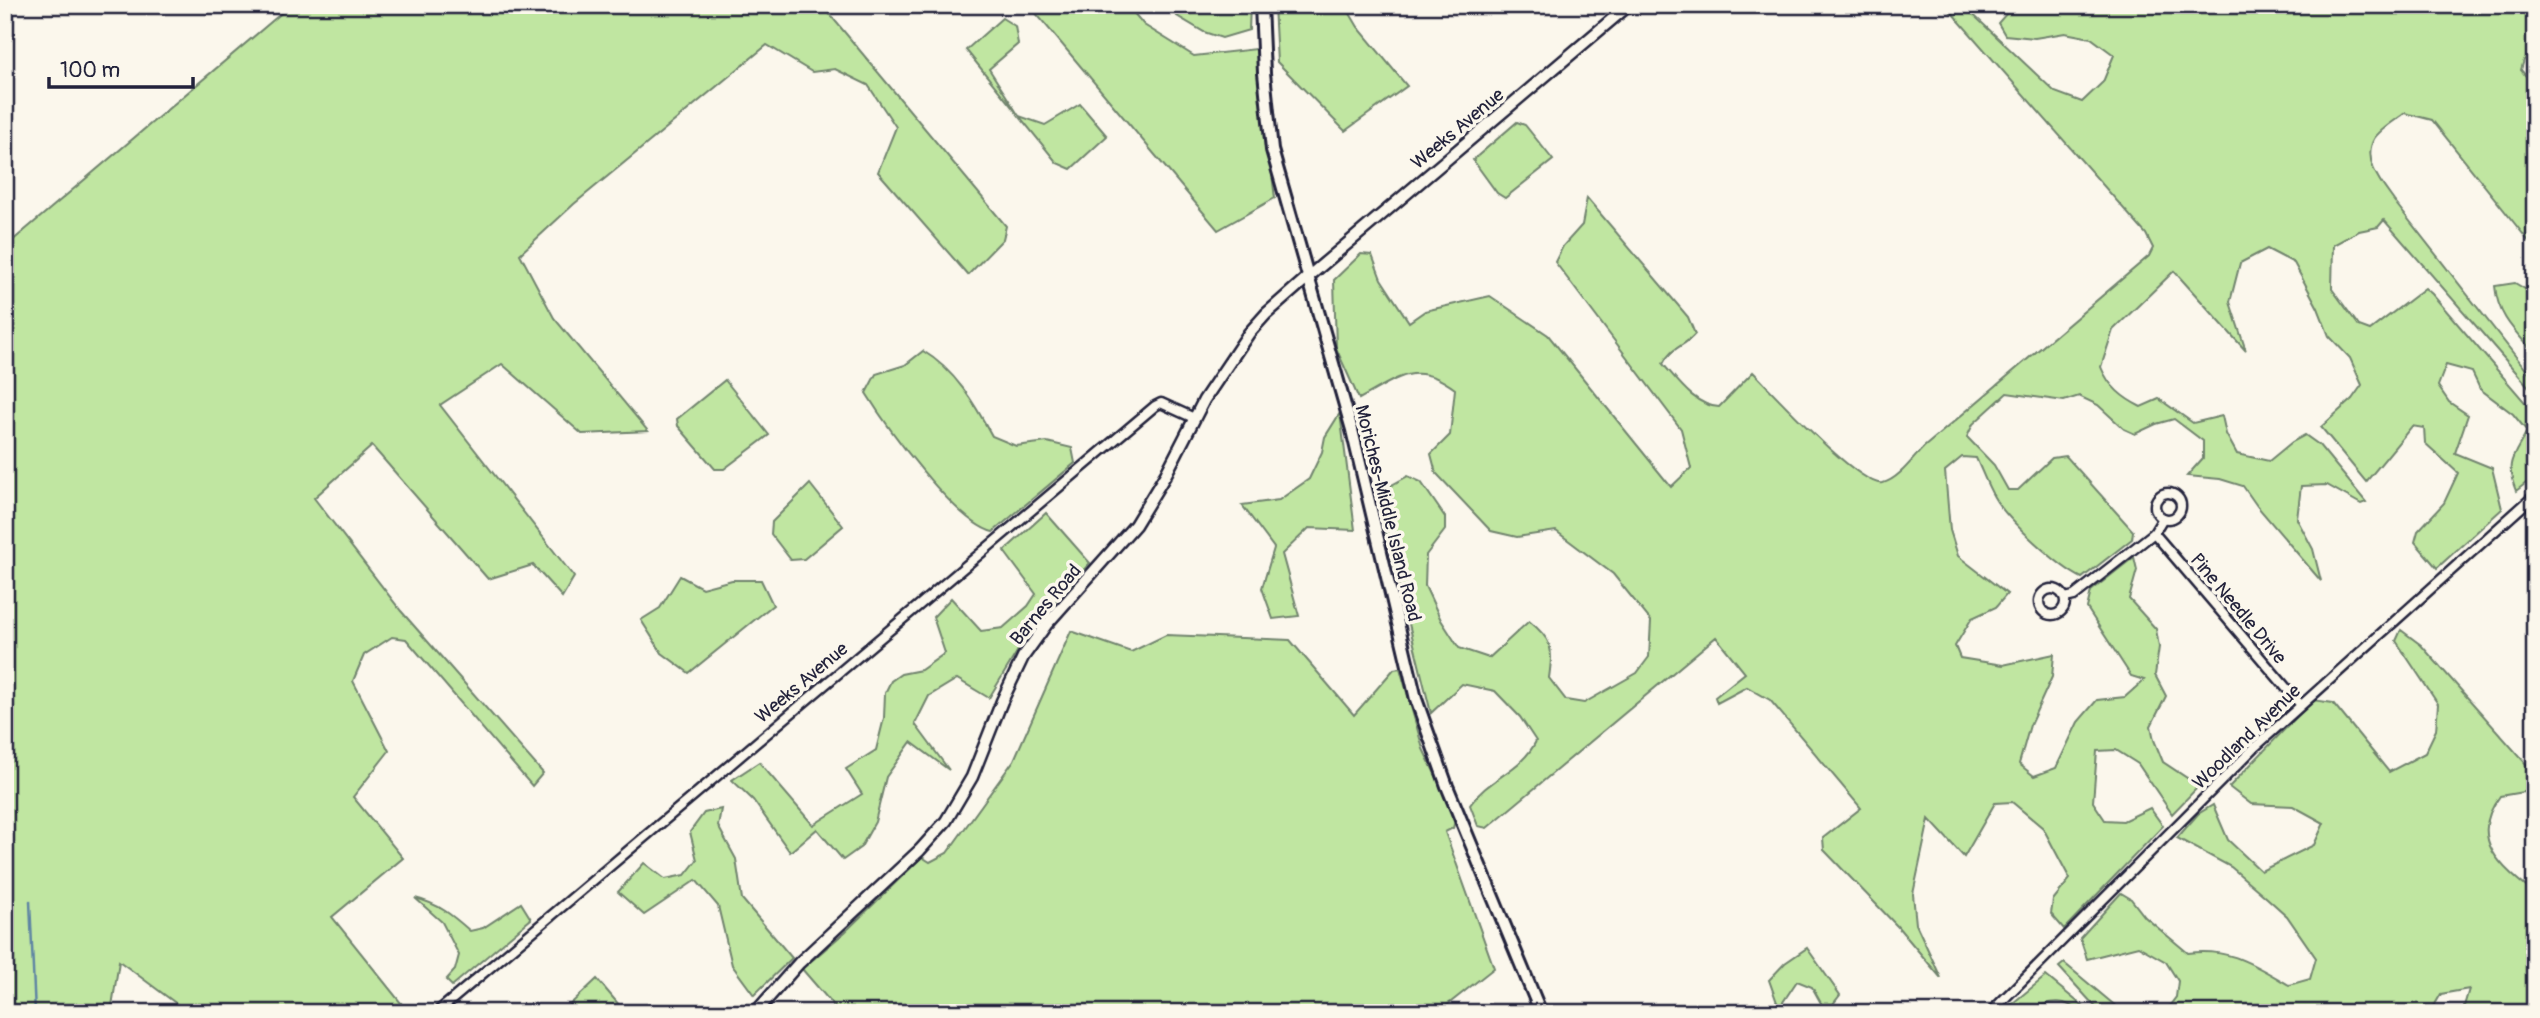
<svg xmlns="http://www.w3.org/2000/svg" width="2540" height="1018" viewBox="0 0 2540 1018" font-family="Pangolin,sans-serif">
	<rect width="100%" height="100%" fill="#fbf7ec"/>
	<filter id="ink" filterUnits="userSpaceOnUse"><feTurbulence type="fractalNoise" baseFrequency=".0143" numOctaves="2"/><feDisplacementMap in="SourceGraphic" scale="14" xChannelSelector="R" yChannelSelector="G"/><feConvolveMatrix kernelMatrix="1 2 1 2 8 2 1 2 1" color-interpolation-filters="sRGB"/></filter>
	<g filter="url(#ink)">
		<!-- green -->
		<g fill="#c0e6a1" stroke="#71846e" stroke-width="2">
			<path d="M291 5H822L1006 226 1003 239 968 275 878 172 896 127 868 85 835 69 812 72 767 45 574 204 520 254 554 318 648 431 582 434 502 364 440 405 574 577 562 597 533 565 488 579 372 446 314 498 401 611 543 773 532 786 406 639 392 637 364 655 353 681 389 751 353 797 403 858 332 917 409 1013H189L119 961 111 1013H5V247Z"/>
			<path d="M1029 5H1127L1144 25 1194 56 1256 49 1275 198 1218 230Z"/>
			<path d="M1181 5H1250L1249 30 1222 38 1204 32 1177 16Z"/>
			<path d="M1274 5H1345L1358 27 1407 86 1345 131 1277 62Z"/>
			<path d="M1945 5H1963L2055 92 2082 102 2103 82 2114 55 2091 38 2065 33 2035 38 2005 35 1998 23 2014 5H2448L2453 7 2458 5H2535V52L2524 60 2521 70 2535 87V249L2432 120 2405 113C2396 120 2380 129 2374 139 2362 161 2382 184 2394 201L2535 381V394L2384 220 2378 227 2359 231 2333 245 2332 289 2359 326 2370 330 2425 288 2432 294 2535 414V476L2516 491C2504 461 2514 457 2527 431L2513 414 2480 389 2472 372 2446 365 2438 386 2449 402 2468 415 2455 453 2492 468 2502 509 2437 568 2415 542 2418 531 2444 503 2458 473 2425 443 2424 428 2412 426 2366 482 2321 427 2352 399 2362 385 2350 358 2329 336 2318 308 2294 263 2267 249 2240 263 2230 302 2246 351 2174 271 2113 330 2101 367C2109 387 2123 398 2141 407L2159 399 2193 423 2222 416 2226 434 2237 454 2269 461 2292 442 2305 435 2319 445 2366 502 2361 504 2327 485 2301 486 2297 519 2313 549 2321 581 2257 506 2243 486 2220 479 2187 476 2203 458V441L2174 419 2156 424 2135 434 2124 429 2098 405 2079 396 2064 401 2007 393 1973 424 1967 437 1994 465 2008 490H2018L2052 458 2066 456 2133 531 2132 539 2082 578C2059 567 2007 520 1994 497 1987 485 1982 471 1976 458L1962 457 1945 471 1950 530 1958 556 2007 594 1996 607 1972 618 1955 646 1960 658 2003 665 2054 654 2052 677 2030 725 2019 764 2034 776 2056 768 2078 722 2097 700 2125 697 2144 680 2131 676 2087 608 2091 591 2134 557 2137 570 2129 599 2156 629 2159 647 2155 675 2166 696 2151 726 2154 740 2163 762 2199 786 2172 814 2138 764 2116 750 2097 751 2093 802 2105 820 2123 821 2150 808 2163 826 2064 929 2051 914 2053 900 2070 879 2043 828 2012 802 1995 803 1964 857 1929 819 1913 894 1916 924 1941 978 1898 927 1824 850 1823 838 1861 808 1770 700 1747 687 1717 703 1715 697 1745 673 1716 637 1487 828 1478 826 1470 805C1489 777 1522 771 1536 741L1520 717 1495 691 1462 684 1431 713 1378 498 1381 491 1408 476 1421 482 1445 517V530L1426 555 1425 586 1441 620 1459 648 1489 658 1529 621C1553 640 1553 648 1549 678L1566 700 1584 703 1637 673 1649 657 1651 621 1613 574 1556 531 1517 537 1491 531 1436 473 1431 454 1450 435 1455 389C1415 359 1397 379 1359 399L1336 348 1334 280 1361 254 1372 255 1381 279 1409 322 1425 311 1490 296 1548 335 1671 487 1691 468 1681 429 1555 262 1563 246 1582 225 1587 198 1688 317 1695 334C1684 347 1670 348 1663 364 1678 381 1695 406 1719 407L1753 372C1772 391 1860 488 1883 483 1899 479 1913 458 1924 447L2149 256 2153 248 2146 234Z"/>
			<path d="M1002 18 1015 26 1018 44 989 69 1019 116 1045 125 1080 104 1107 136 1071 169 1057 163 966 50Z"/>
			<path d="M1517 122 1525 125 1553 160 1505 198 1497 193 1473 160Z"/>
			<path d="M2515 283 2535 295V354C2515 331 2498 317 2495 286Z"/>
			<path d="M923 351C955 370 975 404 992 436L1016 446 1047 442 1072 448 1075 463 993 532C956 523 887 427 866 393L876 374 905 365Z"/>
			<path d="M725 380 769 435 724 469H715L678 426 677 419Z"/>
			<path d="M1340 413 1355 530 1309 528 1282 554 1299 616 1273 619 1262 588 1274 548 1242 505 1279 500 1309 479 1322 452 1325 437Z"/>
			<path d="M810 484 843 526 804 559 791 560 771 534 772 522Z"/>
			<path d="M1046 513 1090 563 1034 624 989 698 957 679 929 696 915 724 949 770 911 742 886 777 875 822 861 847 843 860 817 829 790 852 753 800 732 780 759 762 813 825 862 794 846 769 876 750 884 718 885 693 891 681 901 674 921 670 945 653 933 617 951 598 981 631 1003 628 1028 606 1036 594 1004 551Z"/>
			<path d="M680 576 702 588 732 580H761L773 605 689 673 662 653 641 620 660 608Z"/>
			<path d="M2401 630 2421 645 2535 774V793L2523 792 2500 796C2467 839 2501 867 2535 894V1013H2462L2469 989 2441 994 2430 1013H2164L2176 997 2178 981 2166 962 2138 946 2087 959 2080 938 2121 893 2131 899 2145 917 2188 953C2229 947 2254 965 2289 985L2310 979 2316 958 2287 916 2267 898 2231 867 2177 838 2198 814 2213 805 2228 840 2261 871 2314 845 2324 823 2293 806 2251 804 2229 787 2313 700 2333 703 2389 772 2425 753 2436 730 2438 704 2396 641Z"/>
			<path d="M1071 631 1131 652 1166 635 1290 640 1354 715 1394 669 1400 668 1423 749 1456 817 1453 828 1445 832 1494 968 1437 1013H840L802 969 845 932 922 857 930 862 947 853 1014 760Z"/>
			<path d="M721 809 718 826 736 859 742 899 792 958 754 995 732 965 718 906 696 880 644 915 618 892 644 863 665 879 685 875 697 860 690 832 704 813Z"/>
			<path d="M415 898C439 904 452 915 470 931L483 928 521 903 531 919 452 986 446 980 455 970 459 955 442 922Z"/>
			<path d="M1807 948 1840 995 1833 1004 1822 1005 1812 987 1797 981 1779 1008 1769 980 1785 963Z"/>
			<path d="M2064 963 2124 1013H2101L2059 967Z"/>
			<path d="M2046 976 2091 1013C2074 1013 2076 1006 2064 1003 2041 998 2032 1018 2008 1007Z"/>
			<path d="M597 979 626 1013H561Z"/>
		</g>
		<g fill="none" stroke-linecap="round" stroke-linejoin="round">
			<!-- stream -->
			<path stroke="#5f85a3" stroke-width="2.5" d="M30 901 35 1013"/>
			<!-- minor casing -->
			<g stroke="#22223b" stroke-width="13">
				<g id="minor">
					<circle cx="2168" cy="506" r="13"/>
					<path d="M2154 533 2300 704"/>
					<circle cx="2052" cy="602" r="13"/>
					<path d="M2065 598 2074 596 2154 533 2163 518"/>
					<path d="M436 1013 1155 406 1161 403 1194 418"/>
					<path d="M1990 1013 2256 746 2535 495"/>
				</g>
			</g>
			<!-- tertiary casing -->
			<g stroke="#22223b" stroke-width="15">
				<path id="tertiary" d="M755 1013 799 963 920 850 946 821 972 777 1002 701 1023 657 1046 625 1135 525 1166 474 1204 400 1249 333 1266 314 1308 277 1629 5"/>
			</g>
			<!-- secondary casing -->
			<g stroke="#22223b" stroke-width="16">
				<path id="secondary" d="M1261 5 1264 73 1272 150 1352 430 1416 699 1447 786 1541 1013"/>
			</g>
			<!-- minor -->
			<use href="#minor" stroke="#fbf7ec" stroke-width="8"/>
			<!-- tertiary -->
			<use href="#tertiary" stroke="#fbf7ec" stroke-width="10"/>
			<!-- secondary -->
			<use href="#secondary" stroke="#fbf7ec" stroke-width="10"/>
		</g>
	</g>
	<g text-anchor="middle" stroke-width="7" stroke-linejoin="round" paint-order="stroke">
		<!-- street labels -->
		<g font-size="19" fill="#22223b" stroke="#fbf7ec">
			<text transform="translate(1457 128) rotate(-40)" y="7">Weeks Avenue</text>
			<text transform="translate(1389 513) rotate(76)" y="7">Moriches-Middle Island Road</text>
			<text transform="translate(1045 604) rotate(-50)" y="7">Barnes Road</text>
			<text transform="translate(2239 608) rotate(50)" y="7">Pine Needle Drive</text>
			<text transform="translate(801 682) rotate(-40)" y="7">Weeks Avenue</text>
			<text transform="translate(2246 736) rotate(-44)" y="7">Woodland Avenue</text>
		</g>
	</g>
	<!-- margin -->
	<rect width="2540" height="1018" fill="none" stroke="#fbf7ec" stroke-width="28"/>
	<rect x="14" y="14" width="2512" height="990" fill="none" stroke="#22223b" stroke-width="2.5" filter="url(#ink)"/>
	<!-- scale -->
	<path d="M49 77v10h144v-10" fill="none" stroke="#22223b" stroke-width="3.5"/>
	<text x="60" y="77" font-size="21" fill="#22223b" stroke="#fbf7ec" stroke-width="5" paint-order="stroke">100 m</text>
</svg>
